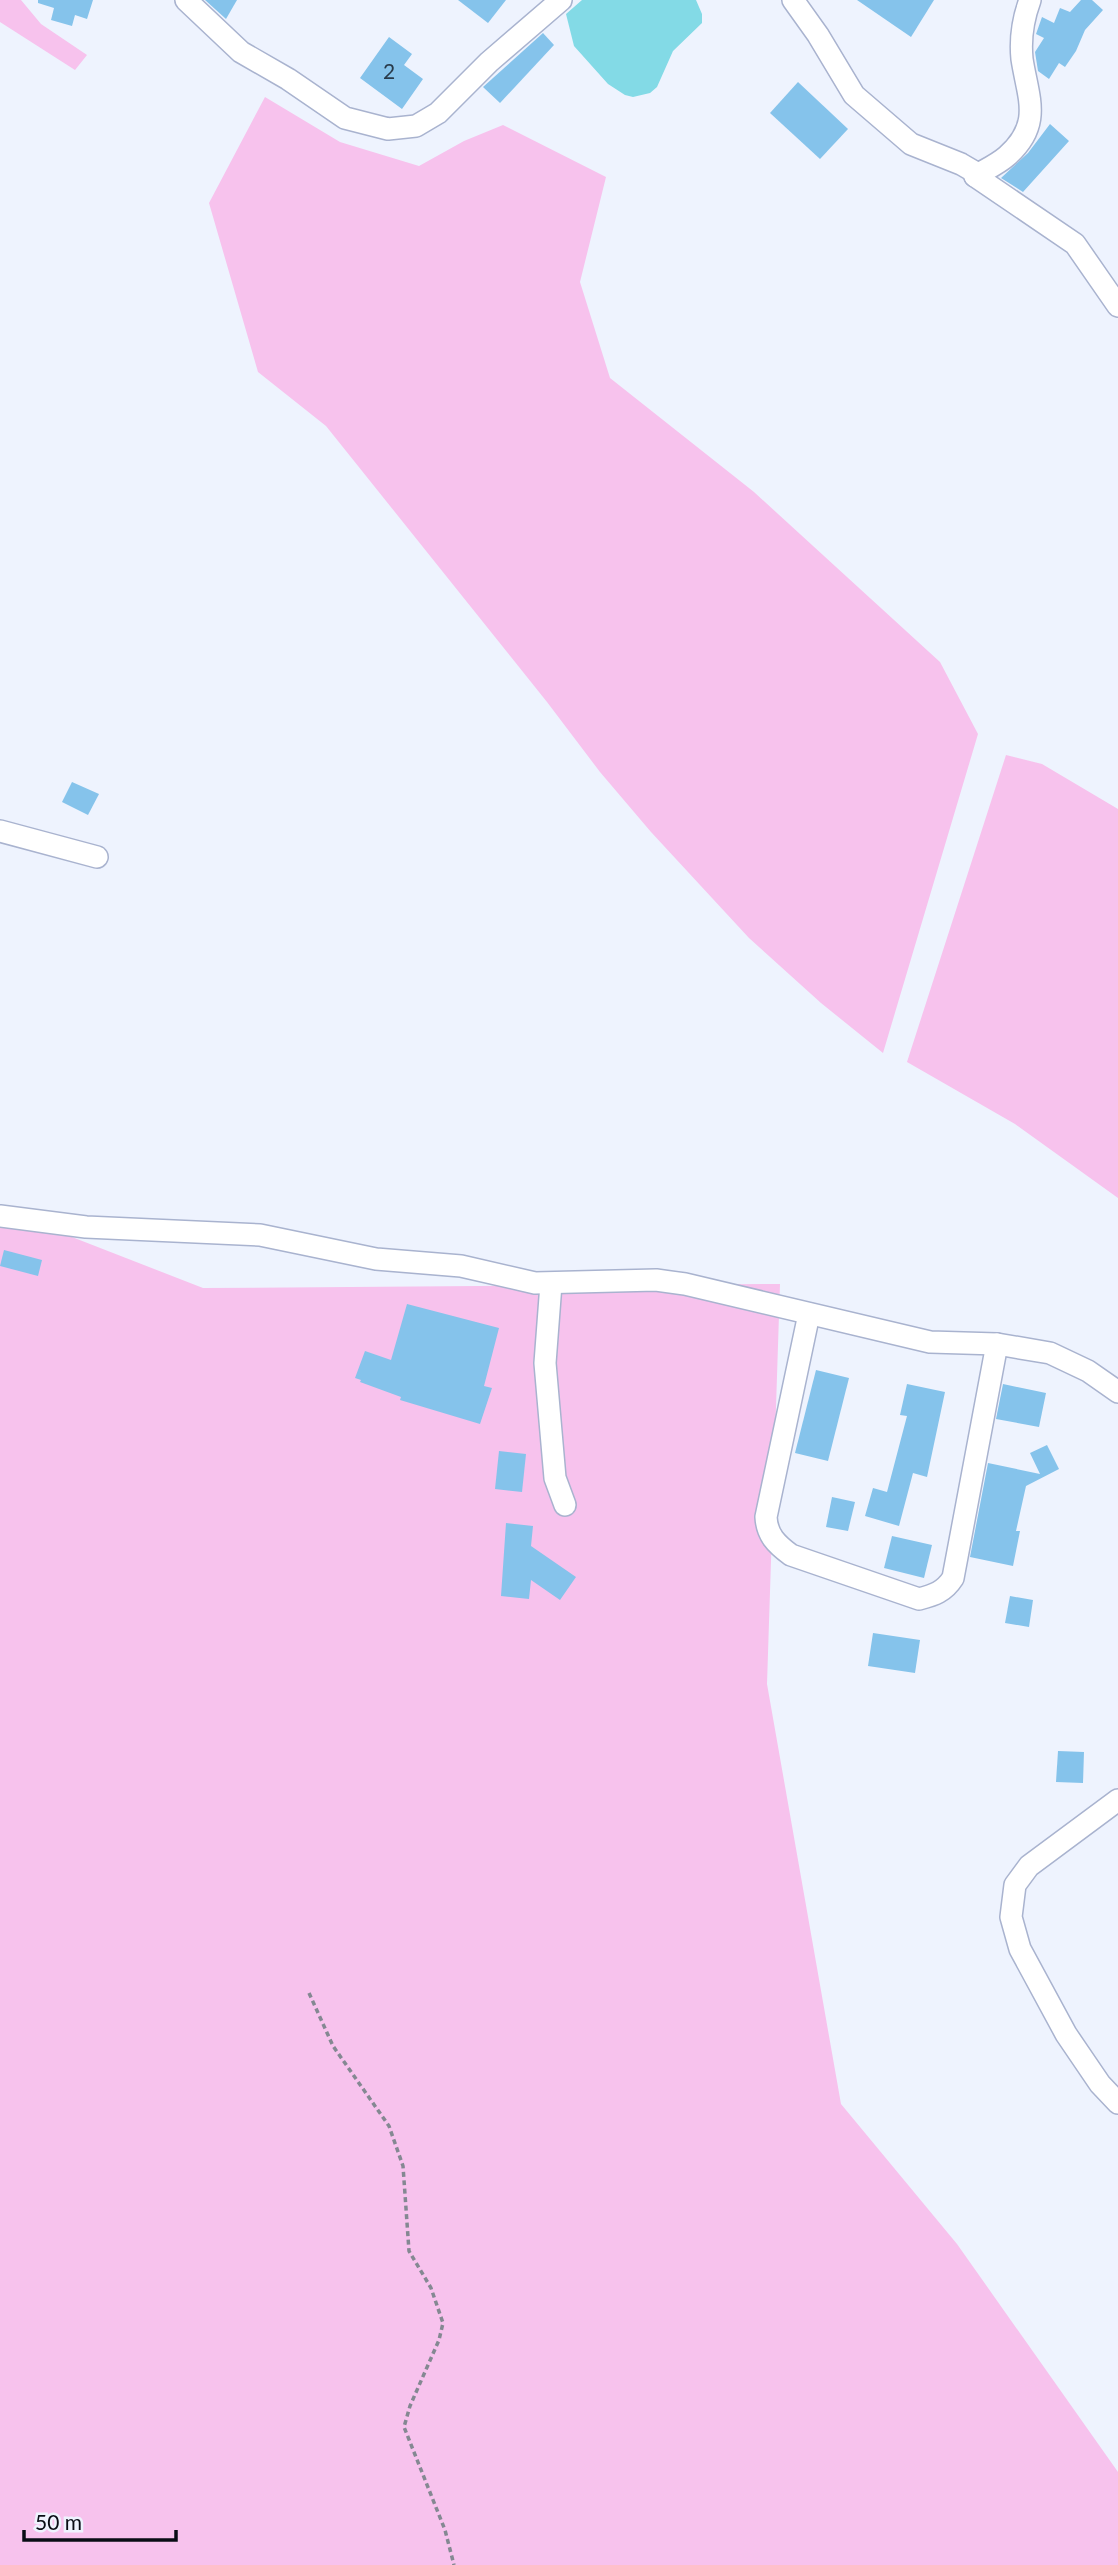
<svg xmlns="http://www.w3.org/2000/svg" width="1118" height="2565" viewBox="0 0 1118 2565" font-family="Lato,sans-serif">
	<rect width="100%" height="100%" fill="#eef3fe"/>
	<!-- green -->
	<g fill="#f7c2ed">
		<path d="M0 0H21L41 24 87 55 75 70 0 22Z"/>
		<path d="M265 97 340 142 419 166 464 141 503 125 606 177 580 282 610 378 754 492 940 662 978 734 883 1053 821 1003 749 938 651 832 600 772 547 702 326 426 258 372 209 203Z"/>
		<path d="M1006 755 1042 764 1118 809V1198L1015 1124 907 1062Z"/>
		<path d="M0 1209 203 1288 780 1284 767 1684 841 2104 957 2244 1118 2472V2565H0Z"/>
	</g>
	<!-- water -->
	<path fill="#83dae6" d="M582 0H696L702 14V23L673 51 657 87 650 93 633 97 625 95 608 84 574 46 566 14Z"/>
	<!-- building -->
	<g fill="#85c3eb">
		<path d="M38 0H93L87 19 75 15 72 26 51 20 54 8 38 3Z"/>
		<path d="M205 0H237L226 19Z"/>
		<path d="M458 0H506L488 23Z"/>
		<path d="M857 0H934L911 37Z"/>
		<path d="M1081 0H1092L1103 10 1085 30 1076 51 1065 67 1059 63 1049 79 1038 71 1035 52 1044 38 1036 34 1042 17 1054 23 1060 8 1070 12Z"/>
		<path d="M543 33 554 45 500 103 483 87Z"/>
		<path d="M389 37 412 54 404 65 423 79 402 109 360 78Z"/>
		<path d="M798 82 848 129 820 159 770 113Z"/>
		<path d="M1050 124 1069 141 1023 192 1001 178 1028 153Z"/>
		<path d="M72 782 99 794 88 815 62 802Z"/>
		<path d="M4 1250 42 1260 38 1276 0 1266Z"/>
		<path d="M407 1304 499 1328 484 1386 492 1388 480 1424 400 1400 401 1397 360 1382 361 1380 355 1378 365 1351 391 1360Z"/>
		<path d="M816 1370 849 1378 828 1461 795 1453Z"/>
		<path d="M907 1384 945 1392 927 1477 913 1473 899 1526 865 1516 873 1488 887 1492 907 1416 900 1415Z"/>
		<path d="M1003 1384 1046 1393 1039 1427 996 1419Z"/>
		<path d="M1047 1445 1059 1469 1026 1486 1016 1531H1020L1013 1566 970 1557 988 1463 1040 1474 1030 1453Z"/>
		<path d="M499 1451 526 1454 522 1492 495 1489Z"/>
		<path d="M832 1497 855 1502 848 1531 826 1527Z"/>
		<path d="M506 1523 533 1526 531 1546 576 1577 560 1600 531 1580 529 1599 501 1596Z"/>
		<path d="M892 1536 932 1545 924 1578 884 1568Z"/>
		<path d="M1010 1596 1033 1600 1029 1627 1005 1623Z"/>
		<path d="M873 1633 920 1640 915 1673 868 1666Z"/>
		<path d="M1058 1751 1084 1752 1083 1783 1056 1782Z"/>
	</g>
	<g fill="none" stroke-linecap="round" stroke-linejoin="round">
		<!-- minor casing -->
		<g stroke="#a9b3cf" stroke-width="24">
			<g id="minor">
				<path d="M186 0 241 52 288 79 345 118 388 129 416 126 438 113 489 62 561 0"/>
				<path d="M793 0 818 35 854 95 911 144 961 164 973 171 975 176C985 170 998 164 1007 156 1043 124 1028 98 1022 59 1020 39 1023 19 1030 0"/>
				<path d="M975 176 1075 244 1118 306"/>
				<path d="M0 831 97 857"/>
				<path d="M0 1216 86 1227 260 1235 376 1259 461 1266 535 1283 656 1280 685 1284 930 1342 997 1344 1050 1353 1088 1371 1118 1392"/>
				<path d="M551 1284 545 1363 555 1478 565 1505"/>
				<path d="M809 1314 766 1517C767 1535 776 1544 791 1555L919 1599C934 1595 944 1592 953 1578L997 1344"/>
				<path d="M1118 1800 1029 1866 1015 1885 1011 1917 1020 1949 1066 2034 1100 2084 1118 2103"/>
			</g>
		</g>
		<!-- path -->
		<path stroke="#848892" stroke-width="3.5" stroke-dasharray="5 3.5" stroke-linecap="butt" d="M309 1993 333 2046 389 2126 403 2166 409 2251 431 2288 443 2323 439 2340 410 2406 404 2427 445 2530 454 2565"/>
		<!-- minor -->
		<use href="#minor" stroke="#fff" stroke-width="21"/>
	</g>
	<g text-anchor="middle" stroke-width="5" stroke-linejoin="round" paint-order="stroke">
		<!-- number labels -->
		<g font-size="21" fill="#283a4a">
			<text x="389" y="79">2</text>
		</g>
	</g>
	<!-- scale -->
	<path d="M24 2530v10h152v-10" fill="none" stroke="#090c15" stroke-width="3.5"/>
	<text x="35" y="2530" font-size="21" fill="#090c15" stroke="#eef3fe" stroke-width="5" paint-order="stroke">50 m</text>
</svg>
